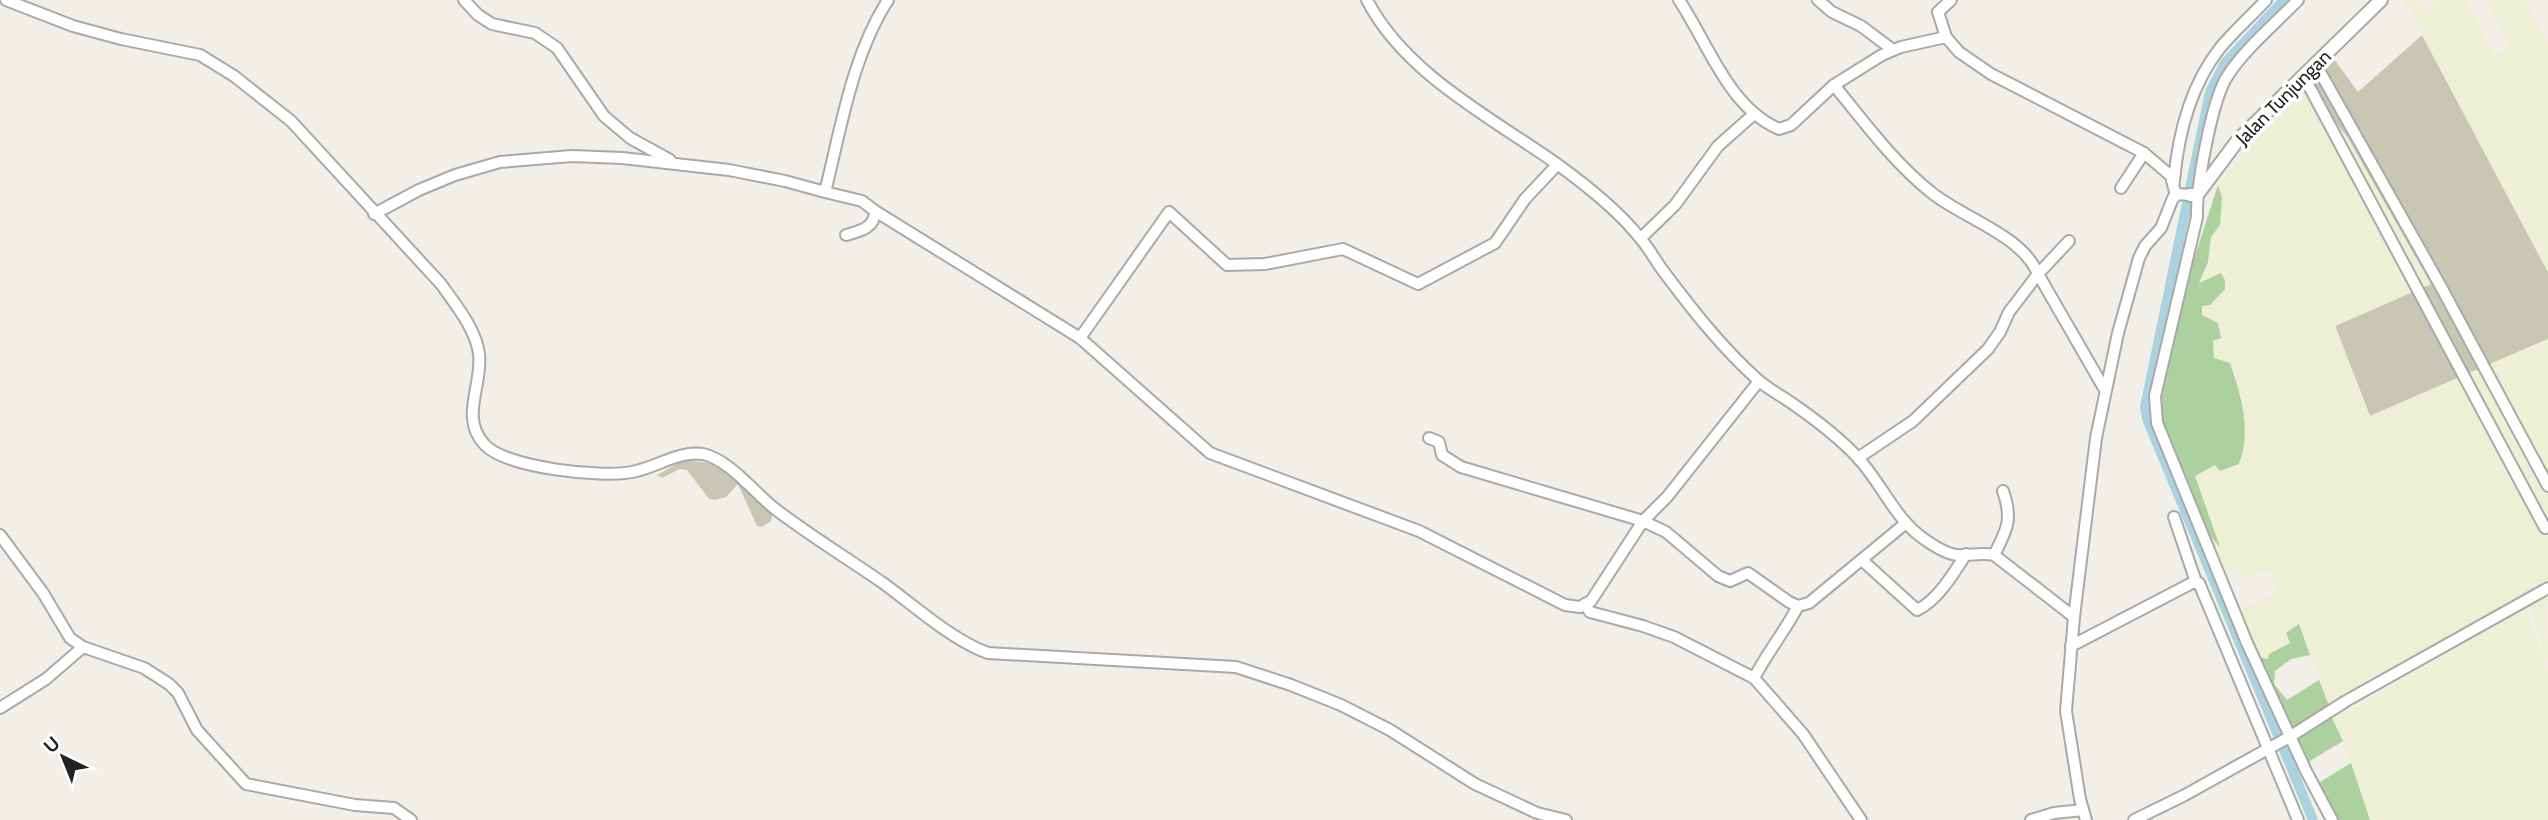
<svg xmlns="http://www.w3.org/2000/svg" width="2548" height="820" viewBox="0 0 2548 820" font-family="Cabin,sans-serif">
	<rect width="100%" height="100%" fill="#f2efe9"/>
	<!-- construction -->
	<g fill="#c7c7b4">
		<path d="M2422 35 2548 272V339L2370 416 2335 326 2430 284 2305 83 2334 59 2358 92Z"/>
		<path d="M684 460 719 464 768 504 772 515 771 521 762 527 757 526 738 484 726 497 715 500 709 499 687 470 680 469 662 478 657 475Z"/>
	</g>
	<!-- farmland -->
	<g fill="#eef0d5">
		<path d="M2401 0H2419L2427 10 2439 0H2466L2496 56 2510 46 2487 0H2524L2548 40V272L2422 35 2424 29Z"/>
		<path d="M2305 83 2348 138 2431 284 2335 326 2370 416 2548 339V584L2331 711 2299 624 2286 633 2290 643 2269 654 2265 658 2258 657 2237 612 2278 592 2269 571 2247 578 2234 570 2235 577 2227 590 2199 523 2219 545 2195 476 2244 451 2243 403 2238 386 2230 363 2214 358 2202 315V306L2225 280 2221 273 2198 284 2208 262 2211 237 2220 225 2222 197 2218 185 2244 148Z"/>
		<path d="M2548 592 2547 605 2548 664 2527 603Z"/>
		<path d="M2526 609 2548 669V820H2493L2477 782 2492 820H2370L2343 741 2332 721Z"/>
	</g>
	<!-- forest -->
	<g fill="#add19e">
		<path d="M2218 185 2222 197 2220 225 2211 237 2208 262 2199 283 2221 273 2225 280V289L2210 305 2202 306V315L2218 323 2221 338 2213 341 2214 358 2230 363C2241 395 2252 430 2239 464L2220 471 2215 465 2195 476 2220 547 2199 523 2156 417 2182 296Z"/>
		<path d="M2299 624 2310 655 2291 659 2275 671 2274 684 2287 700 2319 680 2331 711 2329 712 2343 741 2310 761 2306 765 2258 657 2268 659 2269 654 2290 643 2286 633Z"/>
		<path d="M2351 763 2370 820H2335L2313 773 2320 782Z"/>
	</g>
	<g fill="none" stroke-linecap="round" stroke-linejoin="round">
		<!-- canal -->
		<path stroke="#aad3df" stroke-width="10" d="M2284 0 2225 63 2210 92 2145 407 2147 419 2313 820"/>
		<!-- minor casing -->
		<g stroke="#a9a9a9" stroke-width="14">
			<g id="minor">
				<path d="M6 0 73 26 121 39 200 55 234 76 291 121 441 284C455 304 476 329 479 354 483 385 459 418 485 445 507 468 601 478 632 472 655 468 680 450 703 454 728 459 754 492 774 508 809 535 847 558 883 583 913 605 944 633 978 649L988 653 1236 667 1291 685 1341 705 1390 730 1475 784 1537 813 1566 820"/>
				<path d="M464 0 478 15 492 24 535 33 557 48 604 116 630 138 670 160"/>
				<path d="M1367 0C1405 74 1492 118 1557 164 1586 185 1618 210 1640 238 1648 247 1654 258 1661 268 1690 307 1722 348 1758 380 1768 389 1782 396 1793 404 1816 420 1839 437 1858 458 1882 484 1895 519 1924 539 1934 546 1946 554 1957 555 1970 556 1981 552 1994 555L2074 617"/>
				<path d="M1679 0C1708 43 1728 107 1779 129L1791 125 1834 85 1882 55 1901 47 1946 37 1938 12 1951 0"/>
				<path d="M1818 0 1832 12 1861 26 1893 50"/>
				<path d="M2298 0C2275 24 2241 52 2225 80 2211 107 2196 187 2197 217L2155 396 2157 423 2247 643 2306 771 2332 820"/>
				<path d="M1946 37 1959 52 1991 74 2144 153 2171 176 2176 196"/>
				<path d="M2315 63 2440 285 2548 486"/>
				<path d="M2303 75 2545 528 2548 527"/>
				<path d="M1834 85C1864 122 1894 163 1932 193 1963 218 2022 235 2038 274L2069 241"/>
				<path d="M2174 181C2178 135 2191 85 2220 48 2234 31 2251 16 2266 0"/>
				<path d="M2121 188 2144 153"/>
				<path d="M825 192 862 201 875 211C875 228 860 231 846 235"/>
				<path d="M875 211 1080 338 1210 453 1419 531 1565 605 1580 607 1591 601 1643 521 1667 497 1759 381"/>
				<path d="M374 214 419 190 455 175 500 162 572 156 622 158 729 170 785 181 825 192C841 128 852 56 888 0"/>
				<path d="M1641 238 1675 205 1718 146 1754 114"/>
				<path d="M1080 338 1169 212 1227 265 1265 264 1343 249 1418 284 1495 243 1525 199 1557 165"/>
				<path d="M1429 438 1439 442 1442 455 1461 467 1643 521 1666 532 1718 576 1730 581 1748 573 1789 602 1798 606 1809 603 1906 523"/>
				<path d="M1858 458 1913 421 1988 349 2000 332 2009 312 2038 274 2105 390"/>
				<path d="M2174 517 2196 582"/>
				<path d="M0 535 43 593 70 638 83 647 144 668 169 684 178 693 197 730 246 784 355 805 394 808 411 820"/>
				<path d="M1994 555C2007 530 2013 519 2003 491"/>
				<path d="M1863 561 1917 610C1937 601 1954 573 1966 554"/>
				<path d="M1585 604 1590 612 1643 626 1674 637 1754 678 1803 734 1861 820"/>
				<path d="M2071 646 2192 583H2199L2298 820"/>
				<path d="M1754 678C1767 653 1785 631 1798 606"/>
				<path d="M0 708 46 679 83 647"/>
				<path d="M2031 820 2054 813 2083 810"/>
				<path d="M2086 820 2080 799 2066 711 2074 617 2096 438 2118 333 2139 258 2145 246 2161 228 2173 198 2178 194 2190 195"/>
				<path d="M2134 820 2185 795 2291 736 2346 701 2548 588"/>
			</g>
		</g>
		<!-- tertiary casing -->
		<g stroke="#a9a9a9" stroke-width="16">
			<path id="tertiary" d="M2190 195H2197L2238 140 2381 0"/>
		</g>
		<!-- minor -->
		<use href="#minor" stroke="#fff" stroke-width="10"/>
		<!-- tertiary -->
		<use href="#tertiary" stroke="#fff" stroke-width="12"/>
	</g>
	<g text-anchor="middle" stroke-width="7" stroke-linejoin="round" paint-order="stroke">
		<!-- street labels -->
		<g font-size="19" fill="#222" stroke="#fff">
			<text transform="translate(2283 97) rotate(-45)" y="7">Jalan Tunjungan</text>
		</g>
	</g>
	<!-- north arrow -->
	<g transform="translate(63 757) rotate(317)" stroke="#ffffff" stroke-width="5" paint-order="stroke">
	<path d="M0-5L12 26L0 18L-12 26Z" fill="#222222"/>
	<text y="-10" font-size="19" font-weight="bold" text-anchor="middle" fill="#222222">U</text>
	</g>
</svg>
